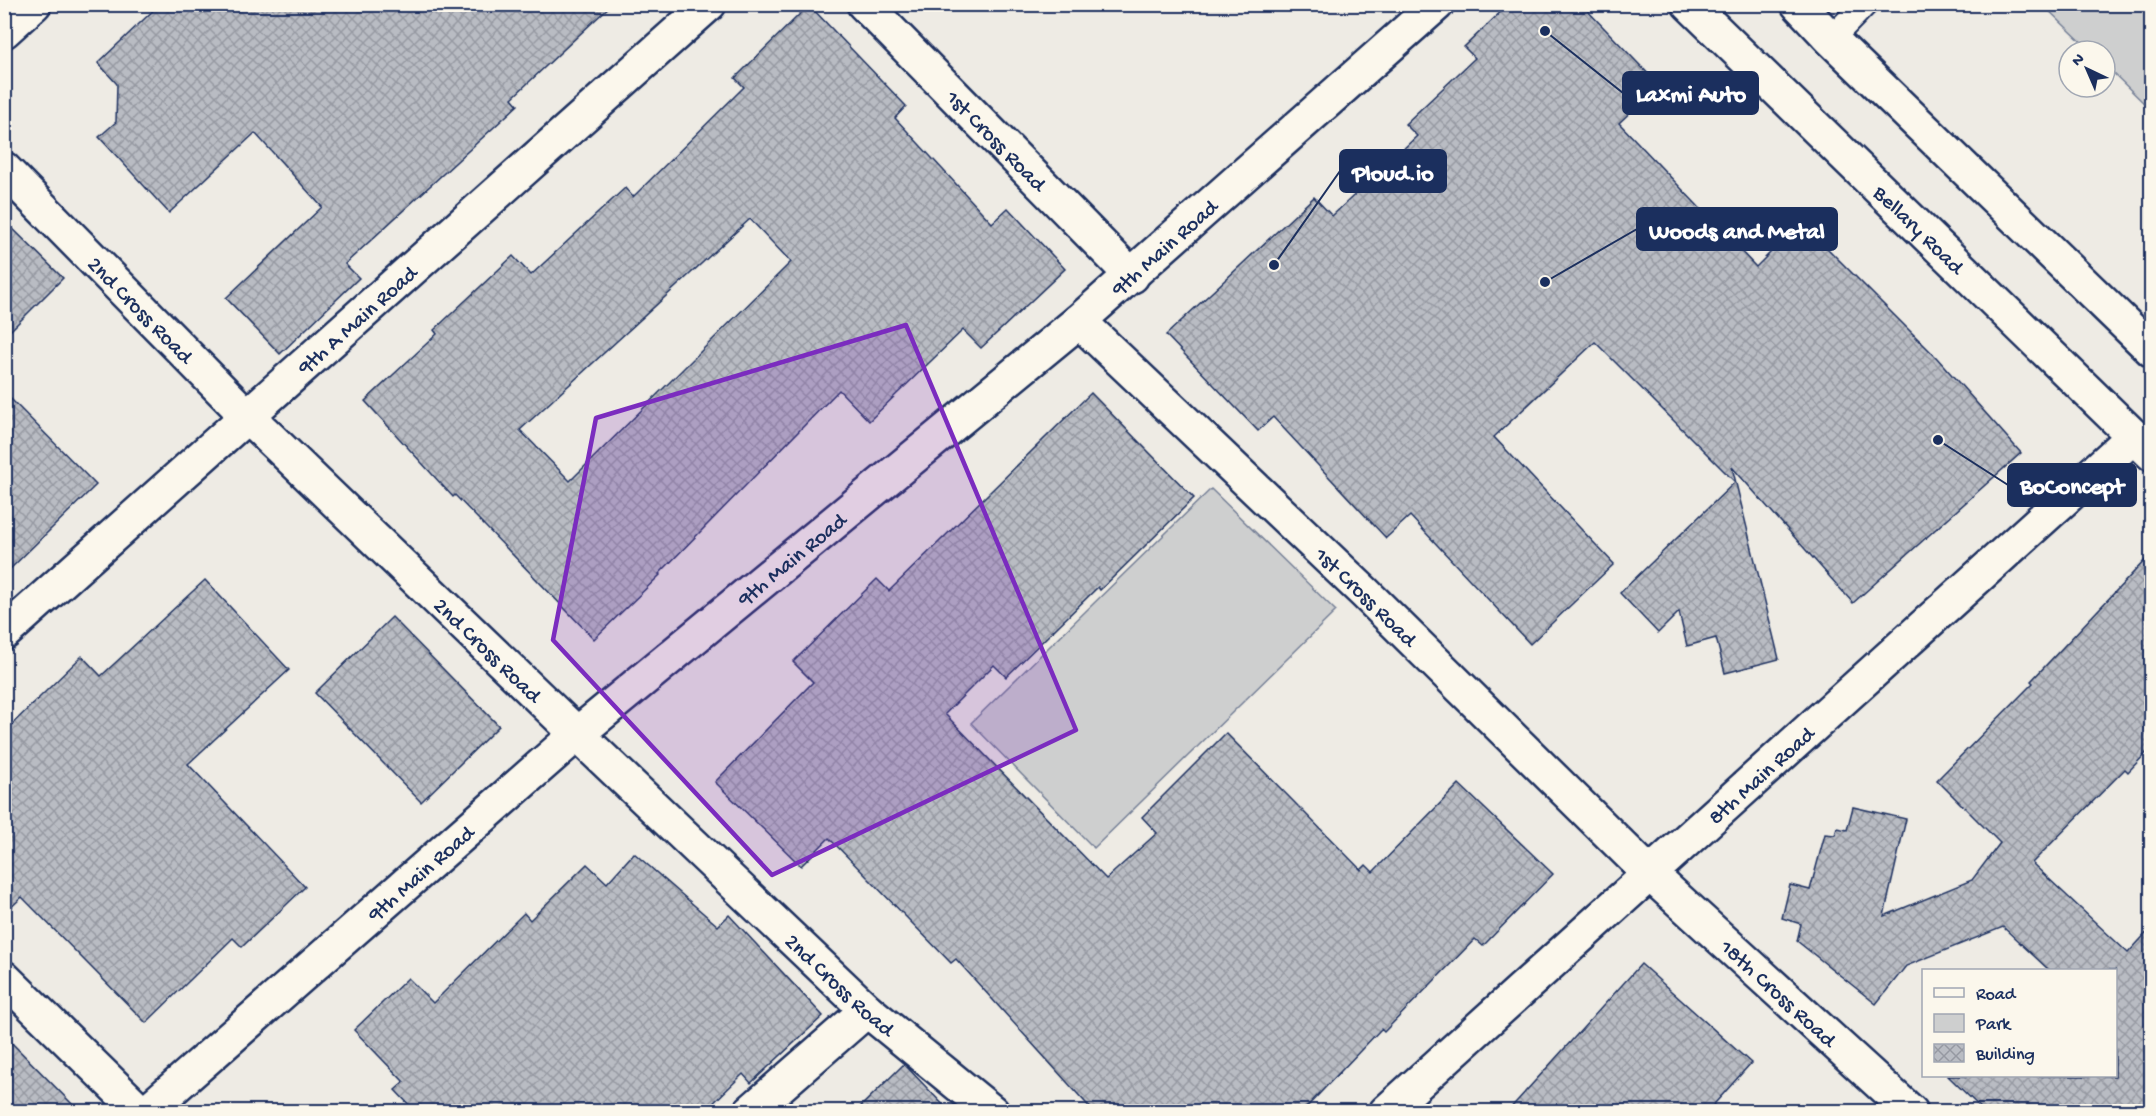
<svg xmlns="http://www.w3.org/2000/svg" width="2156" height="1116" viewBox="0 0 2156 1116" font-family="'Gochi Hand',sans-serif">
	<defs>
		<pattern id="building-cross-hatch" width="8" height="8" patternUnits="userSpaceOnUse" patternTransform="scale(1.5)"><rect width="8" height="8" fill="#b9bcc3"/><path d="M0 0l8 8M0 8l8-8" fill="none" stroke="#9699a2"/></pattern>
	</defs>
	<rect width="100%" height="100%" fill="#eeebe4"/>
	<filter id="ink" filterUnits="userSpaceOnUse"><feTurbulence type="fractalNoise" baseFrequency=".0167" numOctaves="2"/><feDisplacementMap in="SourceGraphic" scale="12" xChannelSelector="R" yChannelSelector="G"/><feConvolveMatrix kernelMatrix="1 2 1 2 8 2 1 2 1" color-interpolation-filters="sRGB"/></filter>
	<g filter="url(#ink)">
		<!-- green -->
		<g fill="#cecfcf" stroke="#747f96" stroke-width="1.5">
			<path d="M2043 5H2151V110L2105 65V51H2091Z"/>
			<path d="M1211 489 1336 611 1094 848 971 723Z"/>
		</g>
		<!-- building -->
		<g fill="url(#building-cross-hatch)" stroke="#1b2f5e" stroke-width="1.5" fill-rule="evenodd">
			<path d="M160 4H612L512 98 518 105 345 264 359 278 280 354 226 298 322 207 255 133 169 213 99 137 116 122 117 84 98 63Z"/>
			<path d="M1509 4H1581L1659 85 1619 123 1756 267 1801 222 1936 357 2021 453 1853 603 1732 467 1779 659 1725 673 1716 638 1687 646 1679 612 1658 633 1620 593 1735 482 1595 342 1494 437 1614 564 1530 644 1410 516 1386 538 1273 417 1258 431 1166 335 1314 197 1332 216 1417 136 1405 124 1475 58 1464 47Z"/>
			<path d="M809 5 906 106 895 118 992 223 1008 208 1065 269 981 348 963 330 869 421 839 390 659 574 660 575 594 639 455 495 453 497 365 401 437 334 434 330 513 256 531 275 625 188 633 197 744 87 735 78ZM750 219 791 262 570 481 520 430Z"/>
			<path d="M4 220 63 278 4 337Z"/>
			<path d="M4 392 96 485 4 575Z"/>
			<path d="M1091 393 1194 498 1100 590 1098 587 1006 677 994 665 945 714 1106 879 1157 833 1142 817 1226 733 1361 870 1366 865 1373 872 1459 784 1553 874 1483 946 1475 939 1384 1032 1381 1029 1302 1112H1094L956 959 951 963 829 838 801 866 715 782 813 682 793 662 877 579 889 591Z"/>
			<path d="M2151 554V748L2128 772 2125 769 2032 863 2128 953 2151 928V1112H1985L1948 1076H2115V970H2049L2003 927 1906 966 1876 1004 1797 941 1801 924 1782 918 1790 885 1810 890 1825 834 1835 835 1837 828 1847 830 1853 807 1906 819 1884 916 1972 880 2000 843 1937 780 2033 683 2031 681Z"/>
			<path d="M205 580 289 670 188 764 305 887 242 947 233 938 146 1023 22 897 4 914V732L82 656 101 676Z"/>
			<path d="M392 617 499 726 421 802 315 693Z"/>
			<path d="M634 853 718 926 729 915 823 1016 751 1083 743 1074 704 1112H416L395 1090 404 1082 354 1030 408 978 433 1003 524 913 530 920 587 864 607 883Z"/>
			<path d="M1641 964 1751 1063 1707 1112H1507Z"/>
			<path d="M4 1035 80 1112H4Z"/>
			<path d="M904 1064 950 1112H855Z"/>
		</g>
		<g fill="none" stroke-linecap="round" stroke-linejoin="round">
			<!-- lane casing -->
			<g stroke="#1b2f5e" stroke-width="28">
				<path id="lane" d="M1831 39 1865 4"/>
			</g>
			<!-- street casing -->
			<g stroke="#1b2f5e" stroke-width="38">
				<g id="street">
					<path id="s1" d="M864 4 1132 276"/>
					<path id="s2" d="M4 169 247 416 577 734 867 1010 992 1112"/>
					<path id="s3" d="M1079 321 1364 592 1649 873 1911 1112"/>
					<path id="s4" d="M4 633 709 4"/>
					<path d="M4 978 141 1112"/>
					<path id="s5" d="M146 1112 577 734 1079 321 1437 4"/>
					<path d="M750 1112 867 1010"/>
				</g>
			</g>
			<!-- secondary casing -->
			<g stroke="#1b2f5e" stroke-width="38">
				<g id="secondary">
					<path d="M4 31 34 4"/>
					<path id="s6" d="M1386 1112 2133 437"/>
				</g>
			</g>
			<!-- primary casing -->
			<g stroke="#1b2f5e" stroke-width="38">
				<g id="primary">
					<path id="s7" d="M1689 4 2152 454"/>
					<path d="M1798 4 1831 39 2152 350"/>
				</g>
			</g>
			<!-- lane -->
			<use href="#lane" stroke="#fbf7ec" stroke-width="24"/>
			<!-- street -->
			<use href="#street" stroke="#fbf7ec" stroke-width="33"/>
			<!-- secondary -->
			<use href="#secondary" stroke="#fbf7ec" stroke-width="33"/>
			<!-- primary -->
			<use href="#primary" stroke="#fbf7ec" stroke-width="33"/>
		</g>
	</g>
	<!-- marked area -->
	<path fill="#7b2cbf" fill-opacity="0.2" stroke="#7b2cbf" stroke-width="4.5" stroke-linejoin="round" d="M906 325 1076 730 772 875 553 640 596 418Z"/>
	<g text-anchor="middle" stroke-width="4.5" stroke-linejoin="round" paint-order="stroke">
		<!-- street labels -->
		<g font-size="22" fill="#1b2f5e" stroke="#fbf7ec">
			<text dy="8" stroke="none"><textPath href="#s1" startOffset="190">1st Cross Road</textPath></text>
			<text dy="8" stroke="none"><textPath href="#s7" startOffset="322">Bellary Road</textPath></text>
			<text dy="8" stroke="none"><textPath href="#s5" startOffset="1336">9th Main Road</textPath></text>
			<text dy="8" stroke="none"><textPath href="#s2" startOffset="196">2nd Cross Road</textPath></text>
			<text dy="8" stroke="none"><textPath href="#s4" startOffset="472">9th A Main Road</textPath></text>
			<text dy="8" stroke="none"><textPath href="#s5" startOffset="850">9th Main Road</textPath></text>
			<text dy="8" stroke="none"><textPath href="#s3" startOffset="398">1st Cross Road</textPath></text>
			<text dy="8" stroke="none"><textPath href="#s2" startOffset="682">2nd Cross Road</textPath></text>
			<text dy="8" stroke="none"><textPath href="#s6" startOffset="504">8th Main Road</textPath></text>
			<text dy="8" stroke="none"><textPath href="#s5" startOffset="364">9th Main Road</textPath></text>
			<text dy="8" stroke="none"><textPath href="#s2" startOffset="1168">2nd Cross Road</textPath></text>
			<text dy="8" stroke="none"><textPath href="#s3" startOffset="970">18th Cross Road</textPath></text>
		</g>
	</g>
	<!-- callouts -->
	<path fill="none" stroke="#1b2f5e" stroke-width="2" d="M1545 31L1623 93M1274 265L1340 171M1545 282L1637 229M1938 440L2008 485"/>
	<g fill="#1b2f5e" stroke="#fbf7ec" stroke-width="2">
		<circle cx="1545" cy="31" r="6"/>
		<circle cx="1274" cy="265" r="6"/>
		<circle cx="1545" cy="282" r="6"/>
		<circle cx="1938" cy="440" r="6"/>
	</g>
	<g fill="#1b2f5e" stroke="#1b2f5e" stroke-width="2">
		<rect x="1623" y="72" width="135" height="42" rx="6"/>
		<rect x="1340" y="150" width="106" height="42" rx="6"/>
		<rect x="1637" y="208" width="200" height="42" rx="6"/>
		<rect x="2008" y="464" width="128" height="42" rx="6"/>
	</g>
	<g font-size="24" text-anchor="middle" font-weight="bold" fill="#fff">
		<text x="1691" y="101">Laxmi Auto</text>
		<text x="1393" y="180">Ploud.io</text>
		<text x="1737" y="238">Woods and Metal</text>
		<text x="2072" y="493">BoConcept</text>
	</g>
	<!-- margin -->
	<rect width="2156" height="1116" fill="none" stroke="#fbf7ec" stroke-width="24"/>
	<rect x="12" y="12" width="2132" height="1092" fill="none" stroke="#1b2f5e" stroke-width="2" filter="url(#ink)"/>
	<!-- legend -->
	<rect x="1922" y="969" width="195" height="108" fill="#fbf7ec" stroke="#a1a7b3" stroke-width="1.5"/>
	<rect x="1934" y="988" width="30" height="9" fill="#fbf7ec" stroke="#a1a7b3" stroke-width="1.5"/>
	<text x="1976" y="999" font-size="18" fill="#1b2f5e">Road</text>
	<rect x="1934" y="1014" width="30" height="18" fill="#cecfcf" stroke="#a1a7b3" stroke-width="1.5"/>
	<text x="1976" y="1029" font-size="18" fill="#1b2f5e">Park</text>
	<rect x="1934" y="1044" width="30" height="18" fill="url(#building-cross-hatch)" stroke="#a1a7b3" stroke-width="1.5"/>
	<text x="1976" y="1059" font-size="18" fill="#1b2f5e">Building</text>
	<!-- north arrow -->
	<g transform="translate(2087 69) rotate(316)"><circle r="28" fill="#fbf7ec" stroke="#a1a7b3" stroke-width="1.5"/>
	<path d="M0-4.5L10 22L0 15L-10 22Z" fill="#1b2f5e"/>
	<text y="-9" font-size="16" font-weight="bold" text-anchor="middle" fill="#1b2f5e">N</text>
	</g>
</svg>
